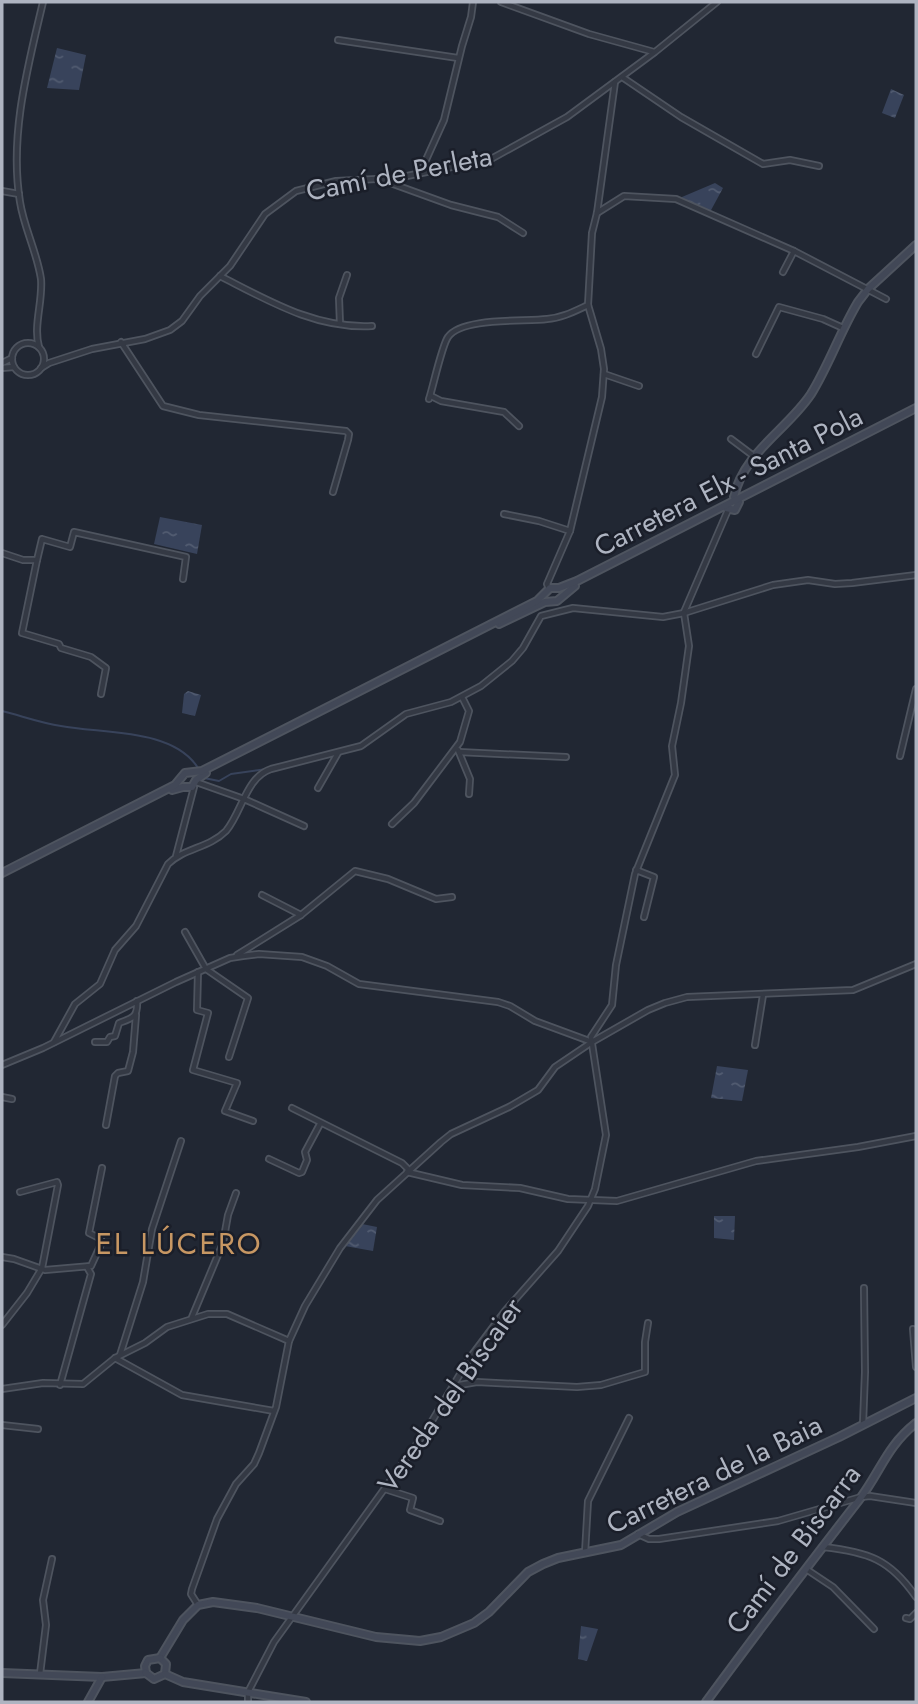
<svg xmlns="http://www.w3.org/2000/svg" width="918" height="1704" viewBox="0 0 918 1704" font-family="Jost,sans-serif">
	<defs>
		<pattern id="water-ripples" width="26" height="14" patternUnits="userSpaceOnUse" patternTransform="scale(1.75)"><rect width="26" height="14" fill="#38435b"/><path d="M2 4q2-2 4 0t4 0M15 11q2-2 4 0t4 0" fill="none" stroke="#525c71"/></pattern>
	</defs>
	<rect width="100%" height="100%" fill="#212733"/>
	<!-- water -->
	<g fill="url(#water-ripples)">
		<path d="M57 48 86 55 79 90 47 88Z"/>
		<path d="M891 89 904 95 895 118 882 113Z"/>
		<path d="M715 183 723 188 710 212 682 200V197Z"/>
		<path d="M160 517 202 525 197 554 154 544Z"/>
		<path d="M188 691 201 695 195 716 182 713 184 694Z"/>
		<path d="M717 1066 748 1070 742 1101 711 1098Z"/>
		<path d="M714 1216H735L734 1240 714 1238Z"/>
		<path d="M362 1224 377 1227 373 1251 345 1246Z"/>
		<path d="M581 1626 598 1629 587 1661 578 1659Z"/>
	</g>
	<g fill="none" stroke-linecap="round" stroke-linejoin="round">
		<!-- stream -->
		<g stroke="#38435b" stroke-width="2">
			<path d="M2 711C22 716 41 723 61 726 103 734 173 728 198 768"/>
			<path d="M204 778 219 781 231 774 267 769"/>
		</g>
		<!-- street casing -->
		<g stroke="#4e545f" stroke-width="8">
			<g id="street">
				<path d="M501 2 589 34 654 52"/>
				<path d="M338 40 458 58"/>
				<path d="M622 77 681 117 763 164 790 160 819 166"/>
				<path d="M420 173 444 120 462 46 471 17 473 2"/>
				<path d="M382 180 451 205 498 217 523 233"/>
				<path d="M2 191 19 194"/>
				<path d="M597 213 624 196 676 199 794 251 886 299"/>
				<path d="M783 272 794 251"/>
				<path d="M220 276C269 301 316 329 372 326"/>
				<path d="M340 324 339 298 347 275"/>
				<path d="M121 342 163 406 199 415 346 431 349 434 348 440 333 492"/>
				<circle cx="28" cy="359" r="16"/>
				<path d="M39 347C33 326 43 301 41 279 37 252 24 228 20 202 9 135 28 66 43 2"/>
				<path d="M756 354 779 307 823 319 843 328"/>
				<path d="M2 363 12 358"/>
				<path d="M2 368 14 367"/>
				<path d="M41 368 49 363 92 349 145 339 170 330 182 321 200 296 230 266 265 214 296 191 336 181 397 178 491 159 567 117 655 52 717 2"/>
				<path d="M604 374 639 386"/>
				<path d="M431 396 441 401 504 412 519 426"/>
				<path d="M429 399C433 387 442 345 448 337 462 317 525 322 547 319 562 318 575 311 588 305"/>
				<path d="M731 439 755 457"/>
				<path d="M504 514 539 521 570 531"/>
				<path d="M2 553 23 560H37L42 539 70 547 74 532 186 557 183 579"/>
				<path d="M37 560 22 633 59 644 61 648 91 657 106 668 101 694"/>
				<path d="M549 589 547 584 570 531 602 397 604 369 601 349 588 305 592 233 597 213 615 82"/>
				<path d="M684 612 728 510"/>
				<path d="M458 750 470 779 469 794"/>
				<path d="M459 752 566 757"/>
				<path d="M900 756 916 689"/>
				<path d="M196 782 244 799 304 826"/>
				<path d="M318 788 338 753"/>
				<path d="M392 824 414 803 460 742 469 711 462 697"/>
				<path d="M176 856 194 787"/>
				<path d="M636 870 654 877 644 917"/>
				<path d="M262 895 301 915"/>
				<path d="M185 932 206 969 248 998 229 1057"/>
				<path d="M237 955 301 915 355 871 388 879 436 899 452 897"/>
				<path d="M198 972 197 1010 208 1013 193 1070 237 1083 225 1111 253 1121"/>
				<path d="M54 1042 75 1004 100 984 115 950 136 926 168 864C184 848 209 848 226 831 242 812 246 777 271 769L361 746 406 714 451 702 481 686 512 661 523 648 541 616 573 608 663 617 684 613 773 585 808 580 835 584 852 583 916 575"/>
				<path d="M95 1042H107L110 1037 115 1036 119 1023C133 1018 138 1017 137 1001"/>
				<path d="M755 1045 763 995"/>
				<path d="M2 1065 43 1048 176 982 230 958 243 956 259 954 302 957 327 966 359 984 498 1002 510 1006 535 1021 592 1042"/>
				<path d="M2 1097 12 1099"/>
				<path d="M292 1108 402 1163 409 1170"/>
				<path d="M106 1125 115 1076 118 1073 128 1071 133 1052 136 1015"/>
				<path d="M269 1159 299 1173 302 1172 307 1160 305 1152 320 1124"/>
				<path d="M407 1172 462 1185 520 1188 568 1199 617 1201 756 1161 858 1147 916 1136"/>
				<path d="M2 1257 14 1259 45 1270 91 1266 102 1242 101 1239 89 1233 102 1168"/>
				<path d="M192 1317 223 1243 228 1215 236 1193"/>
				<path d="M2 1325 27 1293 42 1268 58 1185 57 1182 20 1192"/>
				<path d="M913 1329 916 1367"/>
				<path d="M120 1355 143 1282 152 1229 181 1141"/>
				<path d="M115 1358 182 1395 274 1411"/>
				<path d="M60 1385 91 1274 87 1267"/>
				<path d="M454 1386 477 1382 577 1387 601 1385 645 1372V1342L648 1323"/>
				<path d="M2 1389 43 1383 83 1384 115 1358 145 1343 167 1327 208 1314H227L289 1341"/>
				<path d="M863 1424 865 1372 864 1288"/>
				<path d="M2 1425 38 1429"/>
				<path d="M385 1489 413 1498 410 1510 440 1521"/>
				<path d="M638 1534 649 1539H659L778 1521 861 1497 870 1496 916 1503"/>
				<path d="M823 1547C868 1552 890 1559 916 1597"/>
				<path d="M585 1553 588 1501 629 1418"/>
				<path d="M806 1569 833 1587 874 1629"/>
				<path d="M198 1605 191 1594 192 1589 217 1519 236 1484 254 1464 259 1453 276 1407 289 1341 305 1306 340 1248 377 1200 441 1142 451 1134 509 1107 538 1090 555 1067 592 1042 648 1010 665 1003 687 997 853 990 916 964"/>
				<path d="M906 1618 910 1619 916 1613"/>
				<path d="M40 1674 46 1625 43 1600 52 1559"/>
				<path d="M248 1702V1692L274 1642 426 1431 469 1359 505 1311 558 1251 588 1206 595 1189 606 1135 591 1037 612 1005 616 965 635 874 675 775 672 746 681 703 689 646 684 613"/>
			</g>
		</g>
		<!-- secondary casing -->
		<g stroke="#4e545f" stroke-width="10">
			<g id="secondary">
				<path d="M734 497C743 453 788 429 811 394 829 365 840 332 858 302L868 289 916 245"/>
				<path d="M726 508 735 510 739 502"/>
				<path d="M499 624 545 602 557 601 575 586"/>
				<path d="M172 790 183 787H192L196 780 206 773"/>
				<path d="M2 873 175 785 185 773 202 771 537 601 550 588H559L577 581 916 408"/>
				<path d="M160 1658 183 1620 198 1605 213 1602 257 1608 376 1637 420 1641 441 1637 474 1623 489 1612 528 1572 543 1564 558 1558 621 1545 677 1512 839 1437 916 1398"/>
				<path d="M160 1658 166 1664 165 1674"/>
				<path d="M2 1673 102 1677 146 1673"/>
				<path d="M146 1673 145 1666 148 1660 160 1658"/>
				<path d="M146 1673 154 1679 165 1674"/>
				<path d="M165 1674 183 1682 306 1702"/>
				<path d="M88 1702 102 1677"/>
				<path d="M706 1702C756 1634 807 1567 859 1500 881 1471 886 1447 916 1423"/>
			</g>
		</g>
		<!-- street -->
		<use href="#street" stroke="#343944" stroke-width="4.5"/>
		<!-- secondary -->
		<use href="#secondary" stroke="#424857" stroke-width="6"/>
	</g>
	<g text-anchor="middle" stroke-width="5" stroke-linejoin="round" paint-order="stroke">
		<!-- street labels -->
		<g font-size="28" fill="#aeb4c1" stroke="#1a1e29">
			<text transform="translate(399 173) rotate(-11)" y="10">Camí de Perleta</text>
			<text transform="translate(728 481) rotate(-27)" y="10">Carretera Elx - Santa Pola</text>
			<text transform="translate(450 1395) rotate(-55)" y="10">Vereda del Biscaier</text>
			<text transform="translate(714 1474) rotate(-26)" y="10">Carretera de la Baia</text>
			<text transform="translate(793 1549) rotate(-53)" y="10">Camí de Biscarra</text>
		</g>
		<!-- neighbourhood labels -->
		<g font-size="30" letter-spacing="2" fill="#c79763" stroke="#1a1e29">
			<text x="179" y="1254">EL LÚCERO</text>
		</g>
	</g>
	<!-- border -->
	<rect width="918" height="1704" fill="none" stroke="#aeb4c1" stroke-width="7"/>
</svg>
